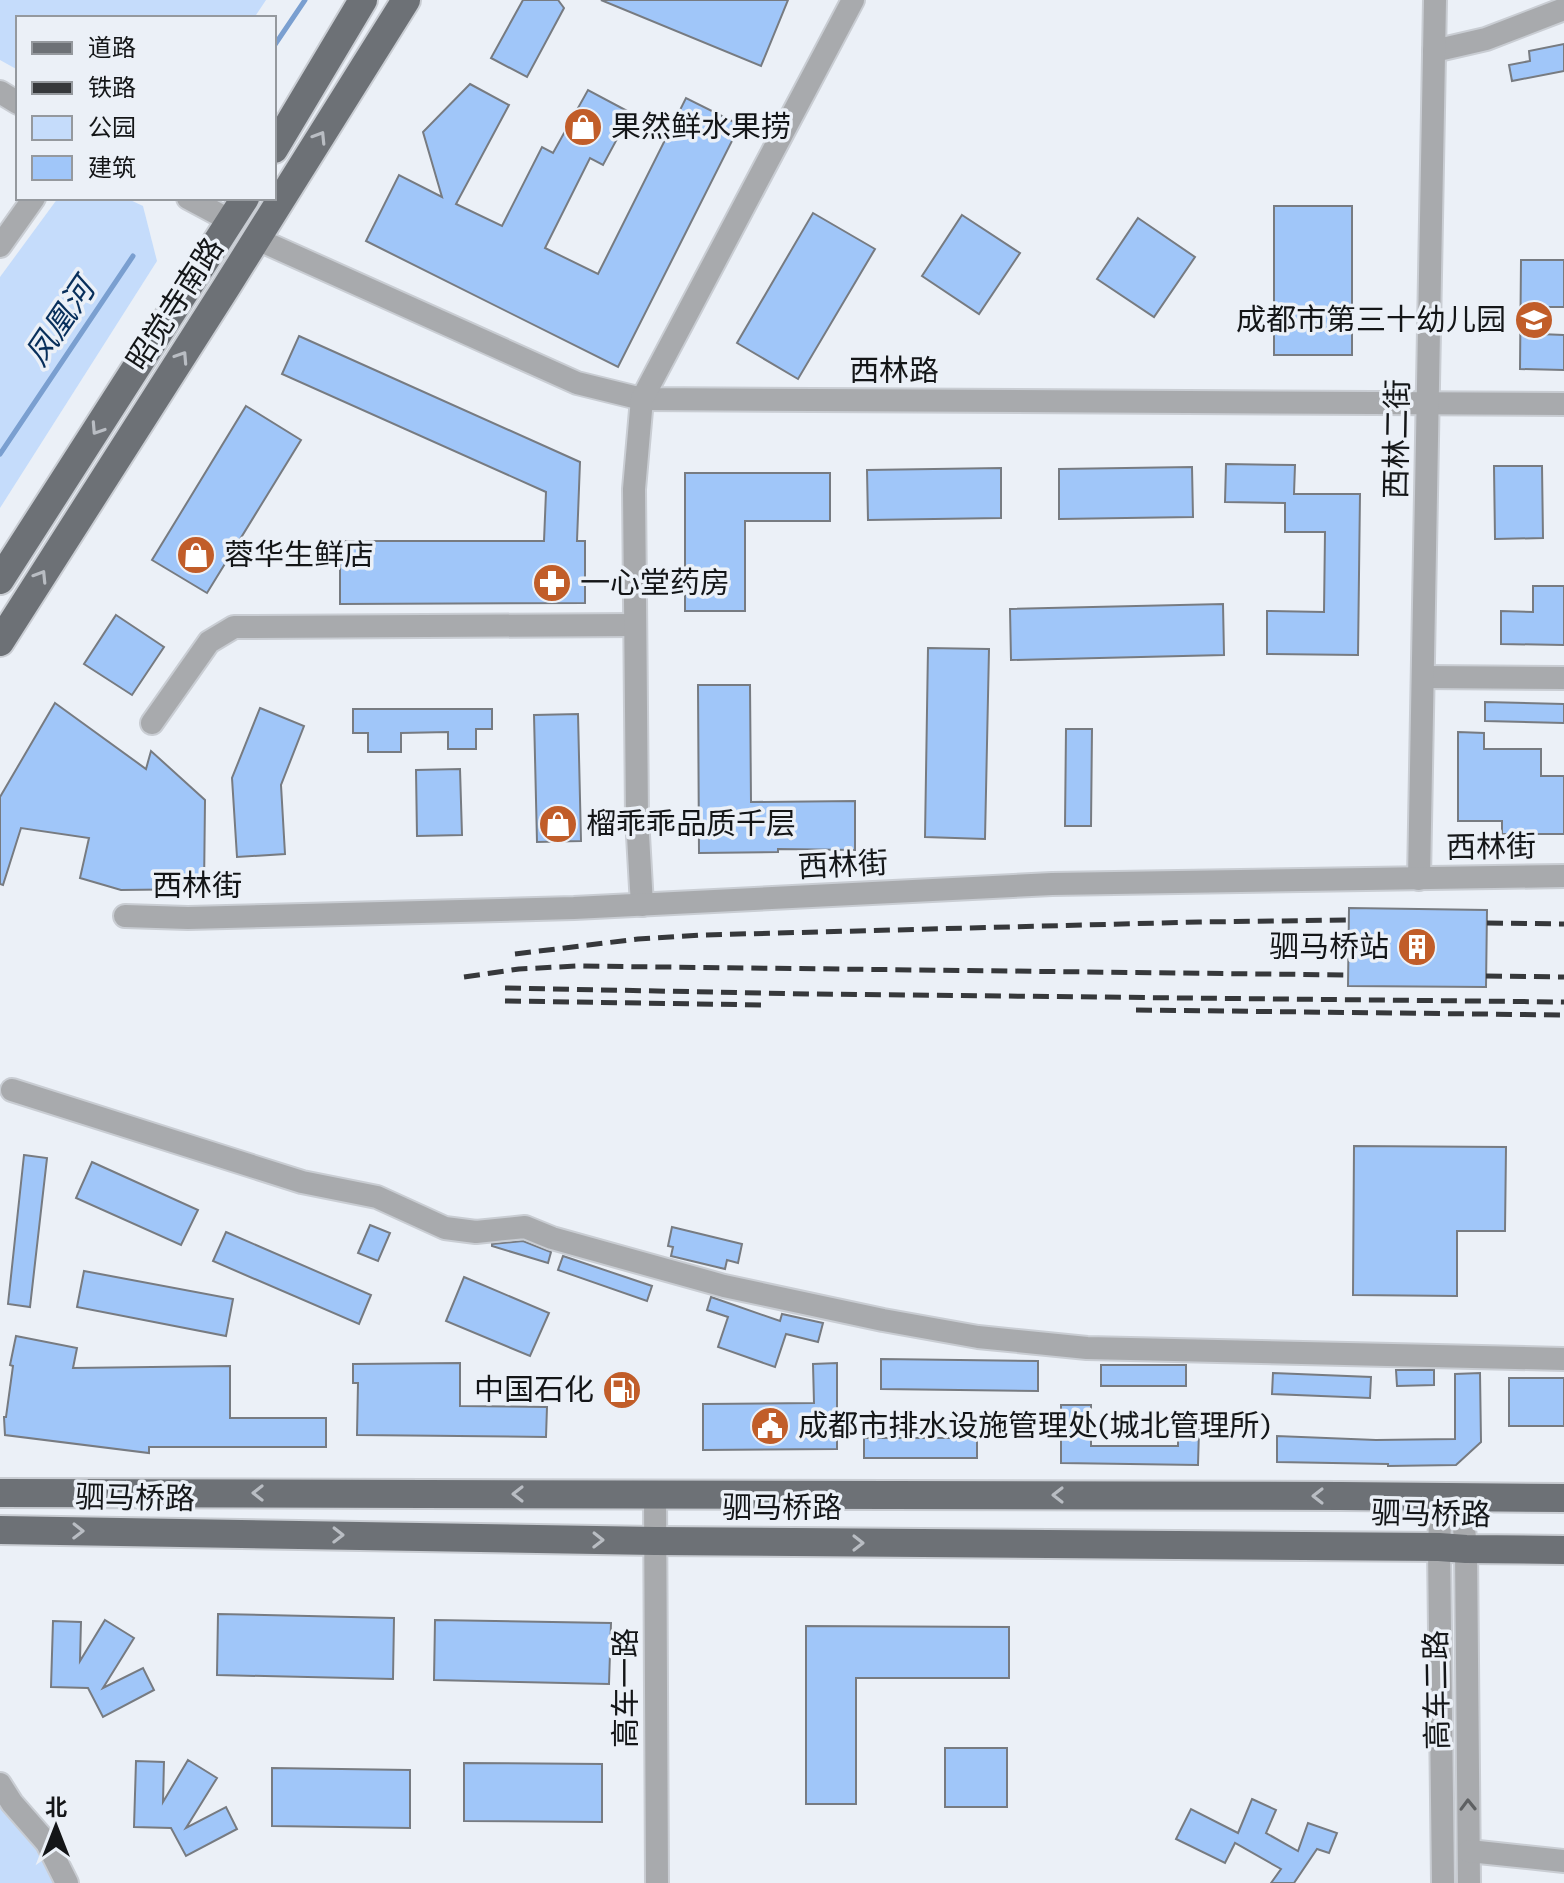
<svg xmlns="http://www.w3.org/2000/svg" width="1564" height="1883" viewBox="0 0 1564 1883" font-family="Commissioner,'Noto Sans SC',sans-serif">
	<rect width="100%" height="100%" fill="#ebf0f7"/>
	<!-- green -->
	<g fill="#c5dcfb">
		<path d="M0 0H266L254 18H18V70L0 60Z"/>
		<path d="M58 198H126L143 206 157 261 0 508V277Z"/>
		<path d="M0 1804 32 1841 55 1883H0Z"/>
	</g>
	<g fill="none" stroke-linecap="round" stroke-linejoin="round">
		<!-- stream -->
		<g stroke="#7a9fd0" stroke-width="5">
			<path d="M274 46 305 0"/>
			<path d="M0 454 133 256"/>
		</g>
	</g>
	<!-- building -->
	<g fill="#a0c6f9" stroke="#777b81" stroke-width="2">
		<path d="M523 0H558L564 8 527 77 491 58Z"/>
		<path d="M601 0H788L761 66Z"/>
		<path d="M1564 44V71L1512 81 1509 65 1530 61 1529 51Z"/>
		<path d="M470 84 509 105 456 204 502 226 542 147 553 153 588 90 631 113 603 165 590 158 545 248 598 274 686 98 740 125 618 367 366 241 399 175 442 197 423 132Z"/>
		<rect x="1274" y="206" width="78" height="149"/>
		<path d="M813 213 875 249 798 379 737 343Z"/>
		<path d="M962 215 1020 253 979 314 922 276Z"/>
		<path d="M1138 218 1195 257 1154 317 1097 279Z"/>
		<path d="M1521 260H1564V307H1540V334L1564 335V370L1520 369Z"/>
		<path d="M299 336 580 462 577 541H585V603L340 604V541H544L546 492 282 374Z"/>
		<path d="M246 406 301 440 207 593 152 560Z"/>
		<path d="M1226 464 1295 465 1294 494H1360L1358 655 1267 654V611L1324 612 1325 532H1285V503L1225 502Z"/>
		<path d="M1494 466H1542L1543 538 1495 539Z"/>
		<path d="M1192 467 1193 517 1059 519V469Z"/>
		<path d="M1001 468V518L868 520 867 470Z"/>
		<path d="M685 473H830V521H745V611H685Z"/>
		<path d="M1533 586H1564V645L1501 644V611L1533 612Z"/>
		<path d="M1223 604 1224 655 1011 660 1010 609Z"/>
		<path d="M116 615 164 647 132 695 84 664Z"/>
		<path d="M928 648 989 649 985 839 925 837Z"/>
		<path d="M698 685H750L751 802 855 801V850L778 849V852L699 853Z"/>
		<path d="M1485 702 1564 704V723L1485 721Z"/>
		<path d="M55 703 146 769 151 751 205 800 204 889 121 890 80 878 89 838 21 828 3 885 0 884V797Z"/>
		<path d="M260 708 304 726 281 785 285 854 237 857 232 778Z"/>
		<path d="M353 709H492V729H476V749H448V732L401 733V752H368V733H353Z"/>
		<path d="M578 714 581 841 537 842 534 715Z"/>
		<path d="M1066 729H1092L1091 826H1065Z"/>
		<path d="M1458 732 1484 733V749H1541V776H1564V834H1502V821H1458Z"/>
		<path d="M460 769 462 835 417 836 416 770Z"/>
		<path d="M1349 908 1487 910 1486 987 1348 986Z"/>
		<path d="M1354 1146 1506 1147 1505 1231H1457V1296L1353 1295Z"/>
		<path d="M24 1155 47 1158 30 1307 8 1304Z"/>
		<path d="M92 1162 198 1210 181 1245 76 1198Z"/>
		<path d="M370 1225 390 1233 378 1261 358 1253Z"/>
		<path d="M672 1227 742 1244 738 1263 727 1260 725 1269 671 1256 673 1247 668 1246Z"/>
		<path d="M226 1232 371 1295 359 1324 213 1261Z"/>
		<path d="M523 1241 551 1252 548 1263 492 1246V1244Z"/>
		<path d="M563 1256 652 1286 647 1301 558 1270Z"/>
		<path d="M84 1271 233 1299 226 1336 77 1307Z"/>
		<path d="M464 1277 549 1313 530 1356 446 1321Z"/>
		<path d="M711 1297 780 1321 782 1314 823 1323 818 1342 786 1334 775 1367 718 1347 728 1317 707 1310Z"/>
		<path d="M16 1336 77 1348 73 1368 230 1366V1418H326V1447H149V1453L5 1435 4 1417H6L13 1366 10 1365Z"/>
		<path d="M881 1359 1038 1361V1391L881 1389Z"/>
		<path d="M460 1363V1406L547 1407 546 1437 357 1435 358 1383H353V1364Z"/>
		<path d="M837 1363V1449L703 1450V1404L814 1403 813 1364Z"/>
		<rect x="1101" y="1365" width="85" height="21"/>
		<path d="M1396 1370H1434V1385L1397 1386Z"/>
		<path d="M1273 1373 1371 1377 1370 1398 1272 1394Z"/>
		<path d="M1480 1373 1481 1442 1456 1465 1388 1466V1464L1277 1462V1436L1376 1440 1455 1439V1374Z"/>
		<rect x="1509" y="1378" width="55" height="48"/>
		<path d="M1061 1405H1091V1446H1178V1430H1199L1198 1465 1061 1463Z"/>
		<rect x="864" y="1438" width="113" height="20"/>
		<path d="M218 1614 394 1618 393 1679 217 1675Z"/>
		<path d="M105 1620 134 1638 103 1688 143 1668 154 1690 103 1717 88 1688 51 1687 53 1621 81 1622 80 1661Z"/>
		<path d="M435 1620 611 1623 609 1684 434 1680Z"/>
		<path d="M806 1626 1009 1627V1678H856V1804H806Z"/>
		<rect x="945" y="1748" width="62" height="59"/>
		<path d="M188 1760 217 1778 186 1828 226 1807 237 1829 186 1856 171 1828 134 1827 136 1761 164 1762 163 1802Z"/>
		<path d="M464 1763 602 1764V1822L464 1821Z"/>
		<path d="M272 1768 410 1770V1828L272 1826Z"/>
		<path d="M1252 1799 1276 1810 1266 1833 1298 1851 1308 1823 1337 1833 1329 1853 1317 1849 1294 1883H1271L1281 1869 1235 1843 1225 1863 1176 1839 1191 1809 1238 1833Z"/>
	</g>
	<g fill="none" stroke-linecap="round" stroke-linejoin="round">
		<!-- minor casing -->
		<g stroke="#c9cdd3" stroke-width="26">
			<g id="minor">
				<path d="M1434 51 1486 39 1564 9"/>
				<path d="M0 92 18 103"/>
				<path d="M188 198 231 221"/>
				<path d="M257 239 577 383 642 399 1564 404"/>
				<path d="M0 246 34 198"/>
				<path d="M1423 677 1564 678"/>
				<path d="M152 723 209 642 234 627 635 625"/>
				<path d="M1419 879 1435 0"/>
				<path d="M642 905 637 818 634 489 642 399 853 0"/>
				<path d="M125 916 188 918 574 908 1052 884 1564 876"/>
				<path d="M12 1090 302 1182 377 1197 445 1228 476 1232 525 1227 552 1238 724 1286 883 1320 978 1337 1087 1348 1564 1359"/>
				<path d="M655 1494 657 1883"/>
				<path d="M1441 1497 1439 1547 1443 1883"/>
				<path d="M1461 1497 1466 1549 1469 1883"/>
				<path d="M0 1784 12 1803 47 1843 67 1883"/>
				<path d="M1469 1851 1564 1861"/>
			</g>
		</g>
		<!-- major casing -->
		<g stroke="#c9cdd3" stroke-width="32">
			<g id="major">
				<path d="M274 149 363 0"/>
				<path d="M0 580 245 198"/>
				<path d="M0 642 227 286 406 0"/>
				<path d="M0 1493 1341 1496 1564 1498"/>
				<path d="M0 1530 655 1541 1439 1547 1466 1549 1564 1550"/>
			</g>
		</g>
		<!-- minor -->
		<use href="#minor" stroke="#a8aaad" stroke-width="22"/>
		<!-- major -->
		<use href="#major" stroke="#6d7176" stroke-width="28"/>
		<!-- rail -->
		<g stroke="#36383b" stroke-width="5" stroke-dasharray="16 8" stroke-linecap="butt">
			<path d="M1487 923 1564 924"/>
			<path d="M515 954 638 939 702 935 1199 922 1349 920"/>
			<path d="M1486 976 1564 977"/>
			<path d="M464 977 519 969 577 966 1349 975"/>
			<path d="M505 988 812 994 1564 1002"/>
			<path d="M505 1001 768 1005"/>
			<path d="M1136 1010 1564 1015"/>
		</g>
	</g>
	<!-- one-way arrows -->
	<defs><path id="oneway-chevron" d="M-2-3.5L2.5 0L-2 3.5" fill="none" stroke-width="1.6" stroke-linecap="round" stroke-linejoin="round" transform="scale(2)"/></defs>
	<g stroke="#b9bdc3">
		<use href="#oneway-chevron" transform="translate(320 137) rotate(-58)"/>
		<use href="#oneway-chevron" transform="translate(182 357) rotate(-57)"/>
		<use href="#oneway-chevron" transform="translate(97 429) rotate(123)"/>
		<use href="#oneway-chevron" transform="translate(41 576) rotate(-58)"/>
		<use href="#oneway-chevron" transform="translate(258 1493) rotate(-180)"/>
		<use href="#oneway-chevron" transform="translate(518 1494) rotate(-180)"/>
		<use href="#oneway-chevron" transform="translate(1058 1495) rotate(-180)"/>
		<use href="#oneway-chevron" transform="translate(1318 1496) rotate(-180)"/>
		<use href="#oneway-chevron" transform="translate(78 1531) rotate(1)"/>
		<use href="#oneway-chevron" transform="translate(338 1535) rotate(1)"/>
		<use href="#oneway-chevron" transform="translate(598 1540) rotate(1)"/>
		<use href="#oneway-chevron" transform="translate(858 1543)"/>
	</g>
	<use stroke="#5e6062" href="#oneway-chevron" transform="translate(1468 1805) rotate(-91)"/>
	<!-- icons -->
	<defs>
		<g id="shop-disc" transform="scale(2)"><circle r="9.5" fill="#c15d29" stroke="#ebf0f7"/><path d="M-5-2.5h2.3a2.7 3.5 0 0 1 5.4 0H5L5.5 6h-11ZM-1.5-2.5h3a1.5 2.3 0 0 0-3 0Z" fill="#fff"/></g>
		<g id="school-disc" transform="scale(2)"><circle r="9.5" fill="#c15d29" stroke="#ebf0f7"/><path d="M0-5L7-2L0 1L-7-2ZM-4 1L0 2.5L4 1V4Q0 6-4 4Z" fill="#fff"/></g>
		<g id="pharmacy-disc" transform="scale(2)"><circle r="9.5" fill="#c15d29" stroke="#ebf0f7"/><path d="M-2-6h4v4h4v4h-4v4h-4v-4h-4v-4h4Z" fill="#fff"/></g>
		<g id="building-disc" transform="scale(2)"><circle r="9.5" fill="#c15d29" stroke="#ebf0f7"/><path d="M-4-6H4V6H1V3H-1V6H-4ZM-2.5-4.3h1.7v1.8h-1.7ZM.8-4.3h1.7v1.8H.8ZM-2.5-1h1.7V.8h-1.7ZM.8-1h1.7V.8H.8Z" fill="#fff"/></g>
		<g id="fuel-disc" transform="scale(2)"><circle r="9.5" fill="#c15d29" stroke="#ebf0f7"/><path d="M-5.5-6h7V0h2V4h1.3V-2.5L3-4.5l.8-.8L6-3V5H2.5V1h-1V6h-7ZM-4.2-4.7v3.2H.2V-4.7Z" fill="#fff"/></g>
		<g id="civic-disc" transform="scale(2)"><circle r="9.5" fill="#c15d29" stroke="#ebf0f7"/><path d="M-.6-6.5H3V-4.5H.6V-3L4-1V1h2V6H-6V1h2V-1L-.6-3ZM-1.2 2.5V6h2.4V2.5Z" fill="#fff"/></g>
	</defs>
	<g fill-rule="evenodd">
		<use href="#shop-disc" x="583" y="127"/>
		<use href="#school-disc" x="1534" y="320"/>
		<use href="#shop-disc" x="196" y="555"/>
		<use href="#pharmacy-disc" x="552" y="583"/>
		<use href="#shop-disc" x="558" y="824"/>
		<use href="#building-disc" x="1417" y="947"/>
		<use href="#fuel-disc" x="622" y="1390"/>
		<use href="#civic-disc" x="770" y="1426"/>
	</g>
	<g text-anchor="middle" stroke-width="7" stroke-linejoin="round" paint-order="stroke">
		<!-- poi labels -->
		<g font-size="30" fill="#141618" stroke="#ebf0f7" text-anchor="start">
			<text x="611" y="137">果然鲜水果捞</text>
			<text x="1506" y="330" text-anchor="end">成都市第三十幼儿园</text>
			<text x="224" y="565">蓉华生鲜店</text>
			<text x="580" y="593">一心堂药房</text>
			<text x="586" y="834">榴乖乖品质千层</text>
			<text x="1389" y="957" text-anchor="end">驷马桥站</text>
			<text x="594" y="1400" text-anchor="end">中国石化</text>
			<text x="798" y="1436">成都市排水设施管理处(城北管理所)</text>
		</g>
		<!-- street labels -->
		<g font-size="30" fill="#141618" stroke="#ebf0f7">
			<text transform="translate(175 304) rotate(-57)" y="10">昭觉寺南路</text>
			<text x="894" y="381">西林路</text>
			<text transform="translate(1397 439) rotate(-89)" y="10">西林二街</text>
			<text transform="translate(1491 847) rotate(-1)" y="10">西林街</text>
			<text transform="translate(843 865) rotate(-3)" y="10">西林街</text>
			<text x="197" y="896">西林街</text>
			<text transform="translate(135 1498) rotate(1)" y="10">驷马桥路</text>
			<text x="782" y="1518">驷马桥路</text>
			<text transform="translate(1431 1514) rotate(1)" y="10">驷马桥路</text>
			<text transform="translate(626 1688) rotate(-90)" y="10">高车一路</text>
			<text transform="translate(1437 1690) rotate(-91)" y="10">高车二路</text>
		</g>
		<!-- water labels -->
		<g font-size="32" font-style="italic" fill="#082f5b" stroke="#ebf0f7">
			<text transform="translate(60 322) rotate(-56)" y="11">凤凰河</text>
		</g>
	</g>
	<!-- legend -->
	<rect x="16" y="16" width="260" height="184" fill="#ebf0f7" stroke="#95999e" stroke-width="2"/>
	<rect x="32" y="42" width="40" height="12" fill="#6d7176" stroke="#95999e" stroke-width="2"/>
	<text x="88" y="56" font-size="24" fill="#141618">道路</text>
	<rect x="32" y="82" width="40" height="12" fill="#36383b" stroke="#95999e" stroke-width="2"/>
	<text x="88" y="96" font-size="24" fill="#141618">铁路</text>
	<rect x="32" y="116" width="40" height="24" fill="#c5dcfb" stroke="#95999e" stroke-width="2"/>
	<text x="88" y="136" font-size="24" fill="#141618">公园</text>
	<rect x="32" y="156" width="40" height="24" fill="#a0c6f9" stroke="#95999e" stroke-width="2"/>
	<text x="88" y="176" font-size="24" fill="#141618">建筑</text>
	<!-- north arrow -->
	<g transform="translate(56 1827)" stroke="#ebf0f7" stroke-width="6" paint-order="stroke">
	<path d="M0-6L14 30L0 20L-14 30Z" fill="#141618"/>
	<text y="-12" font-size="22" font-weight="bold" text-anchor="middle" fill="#141618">北</text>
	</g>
</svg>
